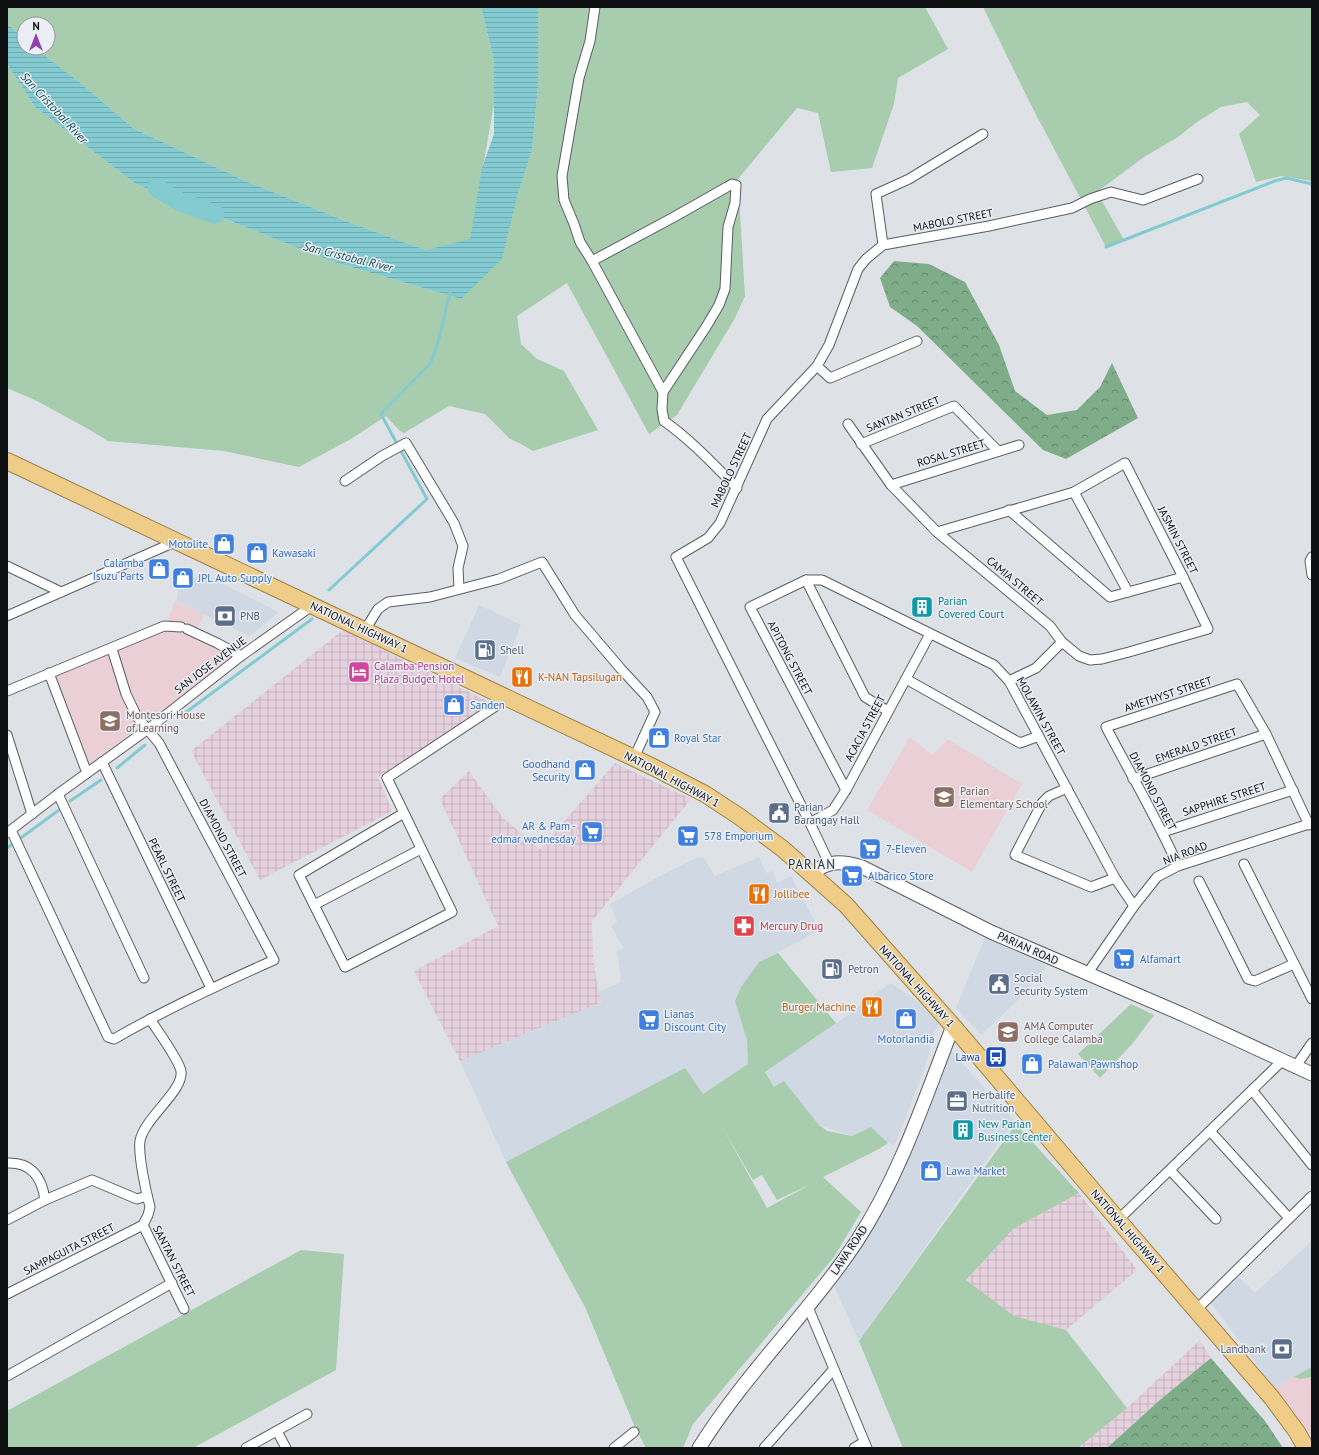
<svg xmlns="http://www.w3.org/2000/svg" width="1319" height="1455" viewBox="0 0 1319 1455" font-family="'PT Sans',sans-serif">
	<defs>
		<pattern id="industrial-grid" width="8" height="8" patternUnits="userSpaceOnUse"><rect width="8" height="8" fill="#e6d1df"/><path d="M0 4h8M4 0v8" fill="none" stroke="#c4b2be"/></pattern>
		<pattern id="forest-crowns" width="20" height="18" patternUnits="userSpaceOnUse"><rect width="20" height="18" fill="#80ad89"/><path d="M2 6a3 3 0 1 1 6 0M12 15a3 3 0 1 1 6 0" fill="none" stroke="#678b6f"/></pattern>
		<pattern id="water-rules" width="6" height="5" patternUnits="userSpaceOnUse"><rect width="6" height="5" fill="#83cad1"/><path d="M0 2.5h6" fill="none" stroke="#70acb2"/></pattern>
	</defs>
	<rect width="100%" height="100%" fill="#dee2e7"/>
	<!-- built -->
	<g fill="#cfd8e3">
		<path d="M204 574 278 612 274 616 250 636 176 601 180 583Z"/>
		<path d="M479 605 521 625 500 677 455 658Z"/>
		<path d="M703 857 715 876 759 857 766 873 773 871 777 883 791 876 819 929 802 940 759 962 735 1001 747 1040 748 1064 703 1094 685 1069 652 1088 506 1162 460 1061 604 1001 598 992 621 982 617 951 624 948 611 926 617 922 610 904 660 876 696 858Z"/>
		<path d="M985 937 1047 966 1015 1003 981 1035 956 1008Z"/>
		<path d="M891 983 942 1019 934 1033 926 1064 895 1145 888 1143 871 1127 852 1136 819 1125 784 1081 774 1087 765 1071 847 1016 876 993Z"/>
		<path d="M952 1052 1014 1121 859 1341 834 1286 862 1245 891 1196 913 1148 944 1061Z"/>
		<path d="M1312 1241V1367L1275 1388 1211 1303 1239 1277 1255 1293Z"/>
	</g>
	<!-- industrial -->
	<g fill="url(#industrial-grid)">
		<path d="M343 630 493 704 378 777 392 811 260 880 191 751Z"/>
		<path d="M615 763 691 799 592 921 593 956 598 992 604 1001 460 1061 414 971 498 926 440 799 469 771 502 817 540 849Z"/>
		<path d="M1079 1193 1137 1270 1066 1330 1013 1316 966 1280 1013 1229Z"/>
		<path d="M1200 1340 1211 1358 1161 1399 1107 1448H1078L1127 1408Z"/>
	</g>
	<!-- education -->
	<g fill="#ead0d6">
		<path d="M175 601 204 614 195 634 235 655V658L88 765 54 677 164 631Z"/>
		<path d="M910 737 932 755 948 739 1022 784 972 872 867 810Z"/>
		<path d="M1312 1367V1436L1275 1388Z"/>
	</g>
	<!-- green -->
	<g fill="#a7ccae" fill-rule="evenodd">
		<path d="M7 7H481L494 61V104L470 240 426 250 356 225 243 180 133 128 83 85 35 48H48V24H24V38L7 24Z"/>
		<path d="M538 7H925L948 49 898 78 894 104 872 168 831 172 818 113 797 108 738 179 745 296 735 318 677 415 649 434 567 283 517 316 521 344 537 359 564 371 598 430 533 451 521 444 510 439 485 414 449 406 404 433 400 431 386 416 351 439 299 467 224 451 108 441 90 430 37 401 7 388V64L35 107 136 184 334 262 461 299 517 197 532 150 538 86Z"/>
		<path d="M983 7H1312V181L1281 176 1256 182 1239 134 1260 115 1247 102 1221 107 1197 122 1178 137 1144 157 1097 192 1124 240 1106 247 1031 105Z"/>
		<path d="M778 953 836 1023 765 1072 774 1087 784 1081 819 1125 827 1131 852 1136 871 1127 888 1143 879 1149 823 1177 861 1212 834 1257 693 1424 683 1448H646L634 1425 585 1307 506 1162 685 1068 703 1094 748 1064 747 1040 735 1001 741 987 759 962ZM721 1125 753 1180 762 1175 777 1200 811 1184 767 1208Z"/>
		<path d="M1131 1004 1154 1015 1133 1043 1100 1078 1078 1054Z"/>
		<path d="M1016 1124 1079 1193 1013 1229 966 1280 1014 1316 1066 1330 1127 1408 1078 1448H903L859 1341Z"/>
		<path d="M301 1250 344 1254 336 1370 193 1448H7V1411Z"/>
		<path d="M1312 1367V1377L1300 1379 1294 1377Z"/>
	</g>
	<!-- forest -->
	<g fill="url(#forest-crowns)">
		<path d="M894 261 929 264 965 282 999 345 1015 391 1047 415 1077 410 1100 387 1112 363 1138 418 1066 459 1043 450 917 326 890 307 880 278Z"/>
		<path d="M1211 1358 1265 1421 1283 1448H1107L1161 1399Z"/>
	</g>
	<!-- water -->
	<path fill="url(#water-rules)" d="M481 7H538V86L532 150 517 197 502 259 461 299 334 262 136 184 35 107 7 64V24L24 38V48H35L83 85 133 128 243 180 356 225 426 250 470 239 482 168 494 134V61Z"/>
	<g fill="none" stroke-linecap="round" stroke-linejoin="round">
		<!-- stream -->
		<g stroke="#83cad1" stroke-width="3">
			<path d="M1106 247 1275 181 1286 178 1312 184"/>
			<path d="M396 442 381 414 430 364 438 343 450 292"/>
			<path d="M329 590 427 499 401 451"/>
			<path d="M181 716 312 619"/>
			<path d="M117 768 145 745"/>
			<path d="M70 801 101 780"/>
			<path d="M7 848 59 810"/>
		</g>
		<!-- river -->
		<path stroke="#83cad1" stroke-width="19" d="M157 188 180 202 215 214"/>
		<!-- minor casing -->
		<g stroke="#5a5d62" stroke-width="11">
			<g id="minor">
				<path d="M595 7 590 41 579 78 562 176 564 200 574 224 580 242 592 261 663 392"/>
				<path d="M883 245 876 194 909 179 983 134"/>
				<path d="M592 261 674 217 727 187 732 184 736 185 735 203 728 227 725 289 719 305 706 327 663 392 662 409 664 421C691 440 714 465 737 488"/>
				<path d="M817 366 830 378 917 341"/>
				<path d="M848 424 891 485 937 532 1050 626 1062 642 1079 656 1090 660 1102 659 1129 652 1208 629 1183 577 1125 463 1074 492 937 532"/>
				<path d="M861 444 954 406 998 451"/>
				<path d="M345 481 382 456 406 443 454 523 463 546 458 568 459 589"/>
				<path d="M891 485 1019 445"/>
				<path d="M1074 492 1128 592"/>
				<path d="M1009 510 1110 597 1183 577"/>
				<path d="M1312 557 1310 561 1312 575"/>
				<path d="M7 566 61 592"/>
				<path d="M806 580 865 697 888 711"/>
				<path d="M7 616 177 541"/>
				<path d="M187 629 217 643 241 656"/>
				<path d="M365 630 378 609 388 602 430 597 499 579 542 562 575 615 621 669 647 697 655 712 634 758"/>
				<path d="M49 673 87 773"/>
				<path d="M906 679 1020 743 1039 736"/>
				<path d="M1009 681 1036 668 1062 642"/>
				<path d="M7 691 164 626 181 627"/>
				<path d="M7 735 32 814"/>
				<path d="M102 762 211 988"/>
				<path d="M1133 779 1266 734"/>
				<path d="M1067 788 1049 796 1042 803 1015 855 1091 887 1115 878"/>
				<path d="M846 790 750 607 806 580H822L994 665 1009 681 1115 878 1134 906"/>
				<path d="M58 794 144 978"/>
				<path d="M404 813 299 875 345 967 452 912 387 778 508 698"/>
				<path d="M810 823 833 810 846 790 930 634"/>
				<path d="M11 830 108 1037 114 1039C166 1009 220 984 274 960L159 743 137 717 126 694 112 649"/>
				<path d="M1163 832 1293 790"/>
				<path d="M7 833 58 794 148 729 241 656 313 605"/>
				<path d="M829 863 810 823 676 557 708 538 720 523 767 419 817 366 829 345 858 269 866 259 883 245 989 226 1072 208 1090 199 1111 192 1143 200 1198 179"/>
				<path d="M1244 864 1312 999"/>
				<path d="M1178 866C1157 818 1130 773 1106 727L1237 684 1266 734 1309 825"/>
				<path d="M1199 881 1248 979 1255 981 1294 964"/>
				<path d="M314 905 421 849"/>
				<path d="M1087 974 1134 906 1157 877 1178 866 1312 823"/>
				<path d="M1296 1066 1312 1043"/>
				<path d="M1252 1090 1312 1165"/>
				<path d="M1210 1131 1289 1218"/>
				<path d="M7 1163C32 1162 42 1178 45 1200"/>
				<path d="M1170 1170 1216 1219"/>
				<path d="M7 1220 45 1200 92 1180 137 1199 147 1196"/>
				<path d="M1118 1220 1283 1060"/>
				<path d="M143 1225 148 1215 150 1207C146 1192 138 1155 140 1141 144 1118 184 1091 181 1071 179 1060 157 1030 150 1019"/>
				<path d="M143 1225 184 1309"/>
				<path d="M7 1294 143 1225"/>
				<path d="M808 1307 867 1448"/>
				<path d="M1196 1310 1312 1196"/>
				<path d="M7 1376 172 1283"/>
				<path d="M277 1431 286 1448"/>
				<path d="M246 1448 307 1414"/>
				<path d="M614 1448 634 1432"/>
				<path d="M764 1448 833 1370"/>
				<path d="M854 1448 864 1442"/>
			</g>
		</g>
		<!-- secondary casing -->
		<g stroke="#5a5d62" stroke-width="15">
			<g id="secondary">
				<path d="M812 874C827 860 842 861 862 867L991 932 1184 1015 1312 1074"/>
				<path d="M699 1448C745 1374 809 1313 857 1241 900 1175 925 1098 953 1026"/>
			</g>
		</g>
		<!-- trunk casing -->
		<g stroke="#9e824b" stroke-width="18">
			<path id="trunk" d="M7 461 655 768 705 794 740 817 783 849 846 905 953 1026 1118 1220 1272 1398 1297 1432 1306 1448"/>
		</g>
		<!-- minor -->
		<use href="#minor" stroke="#fff" stroke-width="9"/>
		<!-- secondary -->
		<use href="#secondary" stroke="#fff" stroke-width="13"/>
		<!-- trunk -->
		<use href="#trunk" stroke="#efcc88" stroke-width="16"/>
	</g>
	<!-- icons -->
	<defs>
		<g id="shop-square" transform="scale(1.15)"><rect x="-9" y="-9" width="18" height="18" rx="4" fill="#3f7fe0" stroke="#ebeff5"/><path d="M-5-2.5h2.3a2.7 3.5 0 0 1 5.4 0H5L5.5 6h-11ZM-1.5-2.5h3a1.5 2.3 0 0 0-3 0Z" fill="#fff"/></g>
		<g id="building-square" transform="scale(1.15)"><rect x="-9" y="-9" width="18" height="18" rx="4" fill="#0f9aa8" stroke="#ebeff5"/><path d="M-4-6H4V6H1V3H-1V6H-4ZM-2.5-4.3h1.7v1.8h-1.7ZM.8-4.3h1.7v1.8H.8ZM-2.5-1h1.7V.8h-1.7ZM.8-1h1.7V.8H.8Z" fill="#fff"/></g>
		<g id="bank-square" transform="scale(1.15)"><rect x="-9" y="-9" width="18" height="18" rx="4" fill="#5c6f8a" stroke="#ebeff5"/><path d="M-6-4H6V4H-6ZM0-2.3a2.3 2.3 0 1 0 0 4.6a2.3 2.3 0 1 0 0-4.6Z" fill="#fff"/></g>
		<g id="fuel-square" transform="scale(1.15)"><rect x="-9" y="-9" width="18" height="18" rx="4" fill="#5c6f8a" stroke="#ebeff5"/><path d="M-5.5-6h7V0h2V4h1.3V-2.5L3-4.5l.8-.8L6-3V5H2.5V1h-1V6h-7ZM-4.2-4.7v3.2H.2V-4.7Z" fill="#fff"/></g>
		<g id="hotel-square" transform="scale(1.15)"><rect x="-9" y="-9" width="18" height="18" rx="4" fill="#d1479c" stroke="#ebeff5"/><path d="M-6-4.5h1.5V1H6V5H4.5V3h-9V5H-6ZM-4 0a1.8 1.8 0 1 1 3.6 0ZM.5 0V-2.5h3Q6-2.5 6 0Z" fill="#fff"/></g>
		<g id="restaurant-square" transform="scale(1.15)"><rect x="-9" y="-9" width="18" height="18" rx="4" fill="#e8710a" stroke="#ebeff5"/><path d="M-5-6h1v4h1v-4h1v4h1v-4h1v5L-1.5 .5V6h-2V.5L-5-1ZM5-6V6H3V1.5H1.5Q1.5-4 5-6Z" fill="#fff"/></g>
		<g id="school-square" transform="scale(1.15)"><rect x="-9" y="-9" width="18" height="18" rx="4" fill="#8d6e63" stroke="#ebeff5"/><path d="M0-5L7-2L0 1L-7-2ZM-4 1L0 2.5L4 1V4Q0 6-4 4Z" fill="#fff"/></g>
		<g id="civic-square" transform="scale(1.15)"><rect x="-9" y="-9" width="18" height="18" rx="4" fill="#5c6f8a" stroke="#ebeff5"/><path d="M-.6-6.5H3V-4.5H.6V-3L4-1V1h2V6H-6V1h2V-1L-.6-3ZM-1.2 2.5V6h2.4V2.5Z" fill="#fff"/></g>
		<g id="supermarket-square" transform="scale(1.15)"><rect x="-9" y="-9" width="18" height="18" rx="4" fill="#3f7fe0" stroke="#ebeff5"/><path d="M-6-5.5h2.5l.6 2H6L4.5 2H-2.5L-4.4-4H-6ZM-1.5 3.2a1.3 1.3 0 1 0 .1 0ZM3 3.2a1.3 1.3 0 1 0 .1 0Z" fill="#fff"/></g>
		<g id="pharmacy-square" transform="scale(1.15)"><rect x="-9" y="-9" width="18" height="18" rx="4" fill="#e0444e" stroke="#ebeff5"/><path d="M-2-6h4v4h4v4h-4v4h-4v-4h-4v-4h4Z" fill="#fff"/></g>
		<g id="university-square" transform="scale(1.15)"><rect x="-9" y="-9" width="18" height="18" rx="4" fill="#8d6e63" stroke="#ebeff5"/><path d="M0-5L7-2L0 1L-7-2ZM-4 1L0 2.5L4 1V4Q0 6-4 4Z" fill="#fff"/></g>
		<g id="bus-square" transform="scale(1.15)"><rect x="-9" y="-9" width="18" height="18" rx="4" fill="#1a4fb4" stroke="#ebeff5"/><path d="M-5-6H5V4H4V6H2V4H-2V6H-4V4H-5ZM-3.5-4V0h7V-4ZM-3.5 1.2v1.5H-2V1.2ZM2 1.2v1.5H3.5V1.2Z" fill="#fff"/></g>
		<g id="office-square" transform="scale(1.15)"><rect x="-9" y="-9" width="18" height="18" rx="4" fill="#5c6f8a" stroke="#ebeff5"/><path d="M-6-3h4V-5.5h4V-3h4V5H-6ZM-1-4.5V-3h2v-1.5ZM-6 0V1H6V0Z" fill="#fff"/></g>
	</defs>
	<g fill-rule="evenodd">
		<use href="#shop-square" x="224" y="544"/>
		<use href="#shop-square" x="257" y="553"/>
		<use href="#shop-square" x="159" y="569"/>
		<use href="#shop-square" x="183" y="578"/>
		<use href="#building-square" x="922" y="607"/>
		<use href="#bank-square" x="225" y="616"/>
		<use href="#fuel-square" x="485" y="650"/>
		<use href="#hotel-square" x="359" y="672"/>
		<use href="#restaurant-square" x="522" y="677"/>
		<use href="#shop-square" x="454" y="705"/>
		<use href="#school-square" x="110" y="721"/>
		<use href="#shop-square" x="659" y="738"/>
		<use href="#shop-square" x="585" y="770"/>
		<use href="#school-square" x="944" y="797"/>
		<use href="#civic-square" x="779" y="813"/>
		<use href="#supermarket-square" x="592" y="832"/>
		<use href="#supermarket-square" x="688" y="836"/>
		<use href="#supermarket-square" x="870" y="849"/>
		<use href="#supermarket-square" x="852" y="876"/>
		<use href="#restaurant-square" x="759" y="894"/>
		<use href="#pharmacy-square" x="744" y="926"/>
		<use href="#supermarket-square" x="1124" y="959"/>
		<use href="#fuel-square" x="832" y="969"/>
		<use href="#civic-square" x="999" y="984"/>
		<use href="#restaurant-square" x="872" y="1007"/>
		<use href="#shop-square" x="906" y="1019"/>
		<use href="#supermarket-square" x="649" y="1020"/>
		<use href="#university-square" x="1008" y="1032"/>
		<use href="#bus-square" x="996" y="1057"/>
		<use href="#shop-square" x="1032" y="1064"/>
		<use href="#office-square" x="957" y="1101"/>
		<use href="#building-square" x="963" y="1130"/>
		<use href="#shop-square" x="931" y="1171"/>
		<use href="#bank-square" x="1282" y="1349"/>
	</g>
	<g text-anchor="middle" stroke-width="3" stroke-linejoin="round" paint-order="stroke">
		<!-- street labels -->
		<g font-size="11" fill="#0f1012" stroke="#ebeff5">
			<text transform="translate(953 220) rotate(-11)" y="4">MABOLO STREET</text>
			<text transform="translate(903 414) rotate(-22)" y="4">SANTAN STREET</text>
			<text transform="translate(951 453) rotate(-17)" y="4">ROSAL STREET</text>
			<text transform="translate(731 470) rotate(-65)" y="4">MABOLO STREET</text>
			<text transform="translate(1178 540) rotate(63)" y="4">JASMIN STREET</text>
			<text transform="translate(1015 581) rotate(40)" y="4">CAMIA STREET</text>
			<text transform="translate(359 627) rotate(25)" y="4">NATIONAL HIGHWAY 1</text>
			<text transform="translate(790 658) rotate(62)" y="4">APITONG STREET</text>
			<text transform="translate(210 665) rotate(-37)" y="4">SAN JOSE AVENUE</text>
			<text transform="translate(1168 694) rotate(-18)" y="4">AMETHYST STREET</text>
			<text transform="translate(1041 716) rotate(61)" y="4">MOLAWIN STREET</text>
			<text transform="translate(865 728) rotate(-62)" y="4">ACACIA STREET</text>
			<text transform="translate(1196 745) rotate(-19)" y="4">EMERALD STREET</text>
			<text transform="translate(672 779) rotate(28)" y="4">NATIONAL HIGHWAY 1</text>
			<text transform="translate(1153 791) rotate(62)" y="4">DIAMOND STREET</text>
			<text transform="translate(1224 799) rotate(-18)" y="4">SAPPHIRE STREET</text>
			<text transform="translate(223 838) rotate(62)" y="4">DIAMOND STREET</text>
			<text transform="translate(1185 853) rotate(-21)" y="4">NIA ROAD</text>
			<text transform="translate(167 870) rotate(64)" y="4">PEARL STREET</text>
			<text transform="translate(1028 948) rotate(24)" y="4">PARIAN ROAD</text>
			<text transform="translate(917 986) rotate(48)" y="4">NATIONAL HIGHWAY 1</text>
			<text transform="translate(1128 1231) rotate(49)" y="4">NATIONAL HIGHWAY 1</text>
			<text transform="translate(69 1249) rotate(-27)" y="4">SAMPAGUITA STREET</text>
			<text transform="translate(849 1250) rotate(-56)" y="4">LAWA ROAD</text>
			<text transform="translate(174 1261) rotate(63)" y="4">SANTAN STREET</text>
		</g>
		<!-- shop labels -->
		<g font-size="11" fill="#366cbe" stroke="#ebeff5" text-anchor="start">
			<text x="208" y="548" text-anchor="end">Motolite</text>
			<text x="272" y="557">Kawasaki</text>
			<text x="144" y="567" text-anchor="end">Calamba<tspan x="144" dy="13">Isuzu Parts</tspan></text>
			<text x="198" y="582">JPL Auto Supply</text>
			<text x="470" y="709">Sanden</text>
			<text x="674" y="742">Royal Star</text>
			<text x="570" y="768" text-anchor="end">Goodhand<tspan x="570" dy="13">Security</tspan></text>
			<text x="576" y="830" text-anchor="end">AR &amp; Pam -<tspan x="576" dy="13">edmar wednesday</tspan></text>
			<text x="704" y="840">578 Emporium</text>
			<text x="886" y="853">7-Eleven</text>
			<text x="868" y="880">Albarico Store</text>
			<text x="1140" y="963">Alfamart</text>
			<text x="664" y="1018">Lianas<tspan x="664" dy="13">Discount City</tspan></text>
			<text x="906" y="1043" text-anchor="middle">Motorlandia</text>
			<text x="1048" y="1068">Palawan Pawnshop</text>
			<text x="946" y="1175">Lawa Market</text>
		</g>
		<!-- culture labels -->
		<g font-size="11" fill="#0d838f" stroke="#ebeff5" text-anchor="start">
			<text x="938" y="605">Parian<tspan x="938" dy="13">Covered Court</tspan></text>
			<text x="978" y="1128">New Parian<tspan x="978" dy="13">Business Center</tspan></text>
		</g>
		<!-- service labels -->
		<g font-size="11" fill="#4e5e75" stroke="#ebeff5" text-anchor="start">
			<text x="240" y="620">PNB</text>
			<text x="500" y="654">Shell</text>
			<text x="794" y="811">Parian<tspan x="794" dy="13">Barangay Hall</tspan></text>
			<text x="848" y="973">Petron</text>
			<text x="1014" y="982">Social<tspan x="1014" dy="13">Security System</tspan></text>
			<text x="972" y="1099">Herbalife<tspan x="972" dy="13">Nutrition</tspan></text>
			<text x="1266" y="1353" text-anchor="end">Landbank</text>
		</g>
		<!-- hotel labels -->
		<g font-size="11" fill="#b23c85" stroke="#ebeff5" text-anchor="start">
			<text x="374" y="670">Calamba Pension<tspan x="374" dy="13">Plaza Budget Hotel</tspan></text>
		</g>
		<!-- food labels -->
		<g font-size="11" fill="#c56008" stroke="#ebeff5" text-anchor="start">
			<text x="538" y="681">K-NAN Tapsilugan</text>
			<text x="774" y="898">Jollibee</text>
			<text x="856" y="1011" text-anchor="end">Burger Machine</text>
		</g>
		<!-- education labels -->
		<g font-size="11" fill="#785e54" stroke="#ebeff5" text-anchor="start">
			<text x="126" y="719">Montesori House<tspan x="126" dy="13">of Learning</tspan></text>
			<text x="960" y="795">Parian<tspan x="960" dy="13">Elementary School</tspan></text>
			<text x="1024" y="1030">AMA Computer<tspan x="1024" dy="13">College Calamba</tspan></text>
		</g>
		<!-- health labels -->
		<g font-size="11" fill="#be3a42" stroke="#ebeff5" text-anchor="start">
			<text x="760" y="930">Mercury Drug</text>
		</g>
		<!-- transit labels -->
		<g font-size="11" fill="#164399" stroke="#ebeff5" text-anchor="end">
			<text x="980" y="1061">Lawa</text>
		</g>
		<!-- water labels -->
		<g font-size="12" font-style="italic" fill="#0e4f54" stroke="#ebeff5">
			<text transform="translate(54 108) rotate(47)" y="4">San Cristobal River</text>
			<text transform="translate(348 257) rotate(14)" y="4">San Cristobal River</text>
		</g>
		<!-- quarter labels -->
		<g font-size="13" letter-spacing="1" fill="#2e3135" stroke="#ebeff5">
			<text x="812" y="869">PARIAN</text>
		</g>
	</g>
	<!-- border -->
	<rect width="1319" height="1455" fill="none" stroke="#0f1012" stroke-width="16"/>
	<!-- north arrow -->
	<g transform="translate(36 36)"><circle r="19" fill="#ebeff5" stroke="#93969a"/>
	<path d="M0-3L7 15L0 10L-7 15Z" fill="#9240b0"/>
	<text y="-6" font-size="11" font-weight="bold" text-anchor="middle" fill="#0f1012">N</text>
	</g>
</svg>
